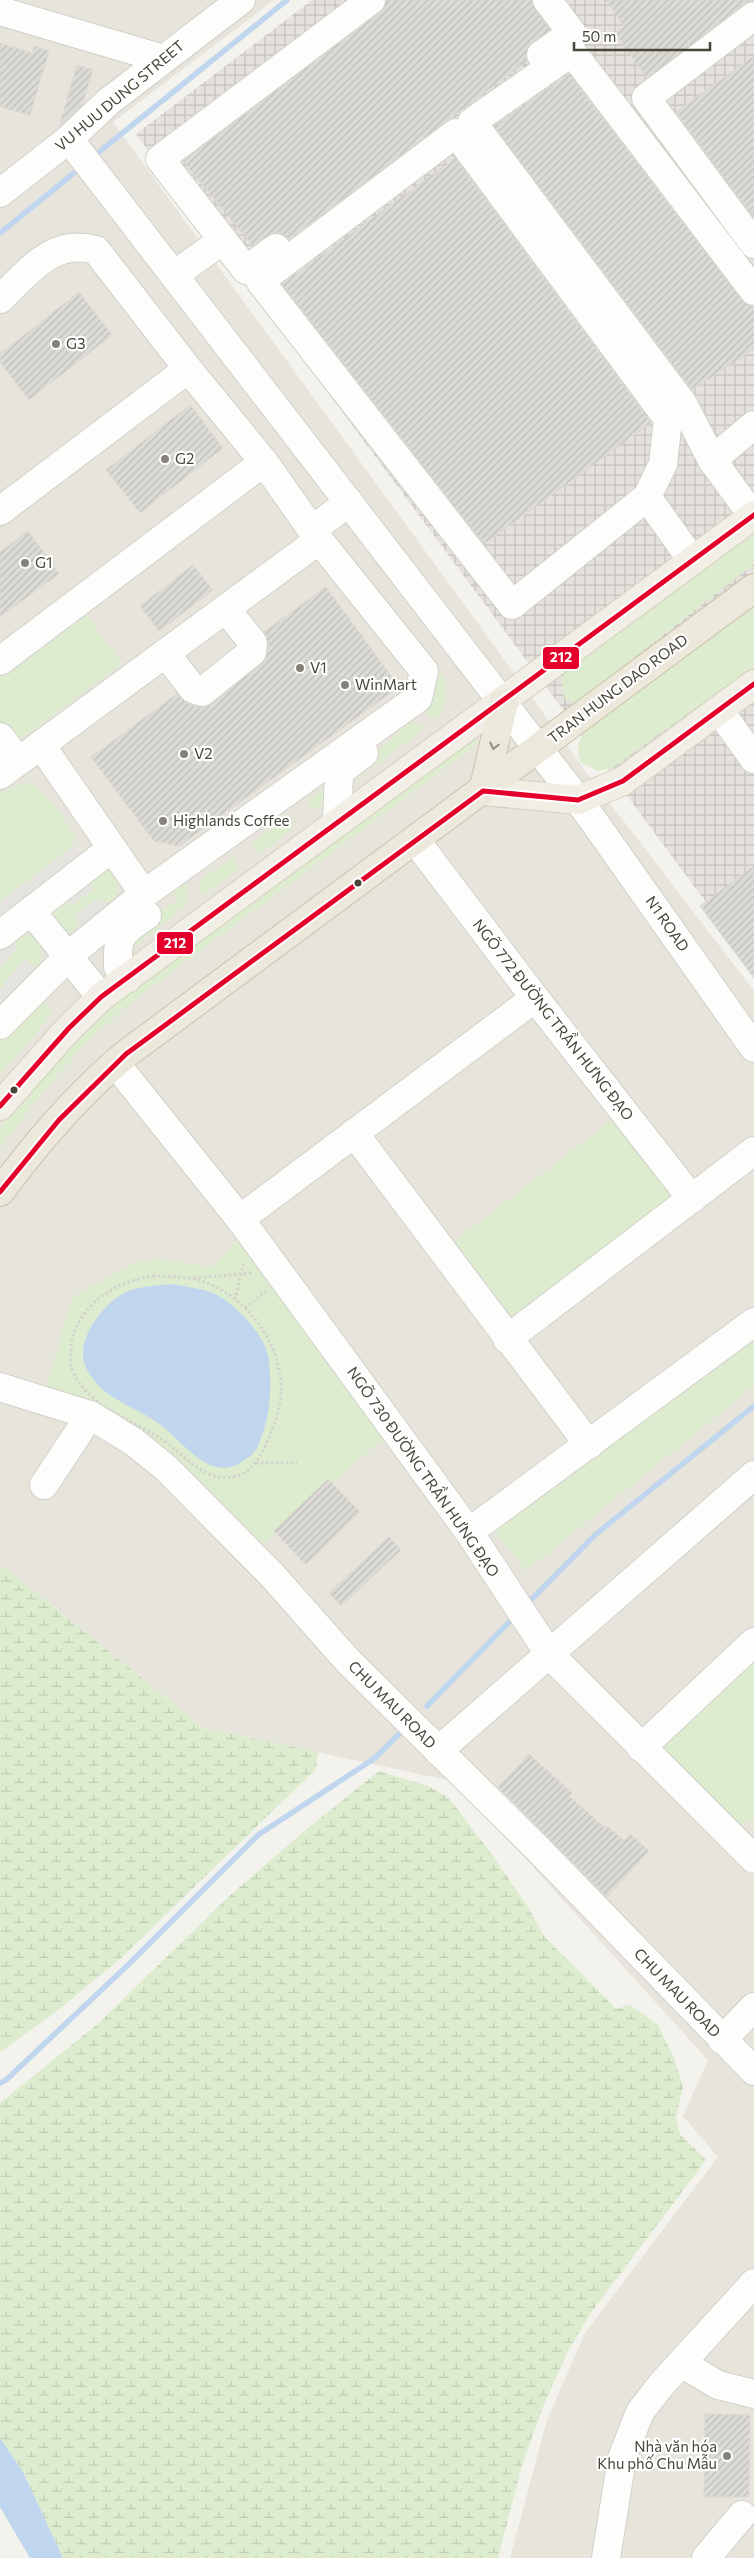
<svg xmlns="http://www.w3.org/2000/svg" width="754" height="2558" viewBox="0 0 754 2558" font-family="Commissioner,sans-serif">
	<defs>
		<pattern id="industrial-grid" width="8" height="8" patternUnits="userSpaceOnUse" patternTransform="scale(1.25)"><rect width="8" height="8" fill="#e5e2dd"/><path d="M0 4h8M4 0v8" fill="none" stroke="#c6c3be"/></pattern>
		<pattern id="wetland-marsh" width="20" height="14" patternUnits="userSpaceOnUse" patternTransform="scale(1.25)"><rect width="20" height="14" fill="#ddeccf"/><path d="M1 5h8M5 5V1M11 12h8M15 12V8" fill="none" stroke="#bfccb2"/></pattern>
		<pattern id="building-hatch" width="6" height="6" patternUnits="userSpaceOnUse" patternTransform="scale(1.25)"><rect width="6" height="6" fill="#dcdbd6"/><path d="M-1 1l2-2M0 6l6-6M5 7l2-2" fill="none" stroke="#bebdb8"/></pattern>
	</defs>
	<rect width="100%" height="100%" fill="#f3f2ed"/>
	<!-- residential -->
	<path fill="#e7e4db" d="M0 0H274L113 122 586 772 754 991V2558H510L547 2420 585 2333 718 2157 683 2116 708 2060 456 1782 204 1728 8 1570 0 1566Z"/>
	<!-- industrial -->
	<path fill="url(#industrial-grid)" d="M312 0H754V967L136 134Z"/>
	<!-- green -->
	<g fill="#ddeccf">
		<path d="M754 532V564L576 703 565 698 561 681 566 671Z"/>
		<path d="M754 607V666L612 768 599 771 581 763C576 750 578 741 586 729Z"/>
		<path d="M82 609 122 664 7 749 0 739V669Z"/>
		<path d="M435 674 443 675C447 693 446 704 436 720L426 715 430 678Z"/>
		<path d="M398 717 422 727 418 734 356 779 348 772 399 734 393 723Z"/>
		<path d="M476 736 477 742 474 746 417 789 129 1004 84 1046 45 1089 0 1149V1127L33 1085 90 1023 134 983Z"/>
		<path d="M27 782C52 794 63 815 75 839L72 847 0 902V793Z"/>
		<path d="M326 787 328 802 313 810 307 801Z"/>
		<path d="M288 816 294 827 260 854 250 844Z"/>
		<path d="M233 857 239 868 202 896 200 880Z"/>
		<path d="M107 870C123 874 120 889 115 901L105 902 97 899 75 916 79 924 72 932 64 931C52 915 48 912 61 896L71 907 90 883V874Z"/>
		<path d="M187 875 186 906 135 946 127 937 179 899 170 887Z"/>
		<path d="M21 932C39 935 46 953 38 968L25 959 0 989V968L17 947 10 936Z"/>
		<path d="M38 1003C46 1004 51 1005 52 1014L0 1076V1041L23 1014Z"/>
		<path d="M616 1117 669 1190 666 1207 516 1317 502 1318 448 1246Z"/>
		<path d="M244 1233 388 1434 261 1546 45 1389 73 1297 132 1264 158 1259 210 1267Z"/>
		<path d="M754 1334V1386L526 1571 495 1531Z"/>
		<path d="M754 1651V1818L746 1824 738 1827 666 1765 660 1742Z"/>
	</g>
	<!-- wetland -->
	<g fill="url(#wetland-marsh)">
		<path d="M0 1566 8 1570 204 1728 318 1752 316 1769 120 1959 52 2015 0 2052Z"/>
		<path d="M379 1771 428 1786 449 1798 495 1859 528 1907 544 1936 616 2009 630 2005 658 2025 674 2058 683 2087 676 2118 680 2134 706 2160 593 2310 569 2349 544 2404 522 2465 498 2558H63L23 2472 0 2438V2103L100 2022 227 1898 302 1833Z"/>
	</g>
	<!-- parking -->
	<g fill="#e5e3de">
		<path d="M72 847 85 858 0 924V902Z"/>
		<path d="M90 874V883L94 888 71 907 61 896Z"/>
		<path d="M97 899 105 902 115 901 78 927 79 924 74 916Z"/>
		<path d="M10 936 17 947 0 968V948Z"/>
		<path d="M25 959 38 968 0 1013V989Z"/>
	</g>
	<!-- water -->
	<g fill="#c0d6ee">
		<path d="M171 1284C186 1287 202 1288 215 1294 234 1303 265 1335 268 1356 273 1386 270 1421 257 1448 254 1454 249 1457 243 1461 210 1485 183 1440 158 1423 140 1410 114 1402 98 1385 93 1379 86 1370 84 1362 77 1337 105 1302 126 1292 140 1286 157 1286 171 1284Z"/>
		<path d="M0 2438 23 2472 63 2558H30L0 2507Z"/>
	</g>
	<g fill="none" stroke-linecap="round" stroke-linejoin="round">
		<!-- stream -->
		<g stroke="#c0d6ee" stroke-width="5.5">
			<path d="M99 152 287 0"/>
			<path d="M0 233 74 173"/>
			<path d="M525 1606 595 1535 754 1406"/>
			<path d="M427 1706 515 1616"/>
			<path d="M0 2083 6 2080 129 1964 258 1835 375 1758 405 1728"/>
		</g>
	</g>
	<!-- building -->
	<g fill="url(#building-hatch)" stroke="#dbd9d3">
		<path d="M386 0H532L535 9 550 30 527 48V61L289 239 283 234 274 233 253 246 183 161 380 12Z"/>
		<path d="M606 0H754V1L745 4 647 78 615 33 624 26Z"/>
		<path d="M0 43 32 53 34 46 49 51 30 115 0 107Z"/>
		<path d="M754 56V218L676 112Z"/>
		<path d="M77 65 93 70 82 105 59 127Z"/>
		<path d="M569 74 742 300 754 306V349L692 390 494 126Z"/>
		<path d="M455 158 651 423 484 544 282 284Z"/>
		<path d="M79 292 112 335 29 400 0 362V354Z"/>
		<path d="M190 405 223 448 140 513 106 470Z"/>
		<path d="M28 531 59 574 0 617V552Z"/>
		<path d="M193 565 213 590 159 631 140 606Z"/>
		<path d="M326 587 399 687 179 846 154 841 91 757 177 694 188 704 197 707H205L212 704 265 660 269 645 264 632Z"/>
		<path d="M754 866V978L700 906Z"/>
		<path d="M328 1479 360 1512 306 1565 274 1531Z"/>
		<path d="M389 1537 401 1550 341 1606 329 1593Z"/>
		<path d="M529 1754 572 1793 569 1796 605 1828 607 1826 624 1841 630 1834 649 1851 607 1897 498 1787Z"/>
		<path d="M705 2414 750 2415 749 2497H704Z"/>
	</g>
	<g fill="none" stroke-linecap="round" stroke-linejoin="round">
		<!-- minor casing -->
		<g stroke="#d1d0cb" stroke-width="30">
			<g id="minor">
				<path d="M0 11 163 59"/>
				<path d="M754 16 646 98 754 244"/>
				<path d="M541 55 572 33 547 0"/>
				<path d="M69 139 590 816 754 1048"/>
				<path d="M0 193 69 139 108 102 241 0"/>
				<path d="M276 248 246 270 160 159 371 0"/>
				<path d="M174 275 223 240"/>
				<path d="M0 299C30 271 52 238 96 250L188 369 264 462 319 540 424 671 418 698 144 894"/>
				<path d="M712 460 754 425"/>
				<path d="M647 497 512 605 260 281 456 133 668 419 663 464 647 497 692 560"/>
				<path d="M0 511 188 369"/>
				<path d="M753 516 712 460 683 404 472 122 572 52 754 291"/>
				<path d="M312 530 349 502"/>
				<path d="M166 654 193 689 202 692 252 652 253 643 226 609"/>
				<path d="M0 661 264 462"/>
				<path d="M719 710 754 759"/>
				<path d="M0 737 18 761"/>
				<path d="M41 745 112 848"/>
				<path d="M0 775 319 540"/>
				<path d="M337 822 339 775 343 769 364 753"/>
				<path d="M416 841 535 998 692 1199"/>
				<path d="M31 911 101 997"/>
				<path d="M0 935 112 848 144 894 74 951 0 1025"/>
				<path d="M128 978 118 967C117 933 121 934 147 915"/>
				<path d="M115 1063 240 1219 469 1532 550 1655 754 1859"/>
				<path d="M354 1133 589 1445"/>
				<path d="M240 1219 535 998"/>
				<path d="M507 1339 754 1151"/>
				<path d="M0 1387 90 1415 134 1442 166 1468 271 1574 348 1661 536 1847 754 2071"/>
				<path d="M44 1485 90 1415"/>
				<path d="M469 1532 754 1322"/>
				<path d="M641 1748 754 1642"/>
				<path d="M438 1751 754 1475"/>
				<path d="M722 2040 754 2007"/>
				<path d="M681 2363 718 2385 754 2394"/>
				<path d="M606 2558 622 2458 640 2412 661 2385 754 2283"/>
				<path d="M706 2558 742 2515"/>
			</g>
		</g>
		<!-- major casing -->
		<g stroke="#d4d0bc" stroke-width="30">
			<g id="major">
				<path d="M483 791 578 800 623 781 754 684"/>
				<path d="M0 1106 69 1028 101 997 754 515"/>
			</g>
		</g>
		<!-- highway casing -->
		<g stroke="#cac2a9" stroke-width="30">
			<g id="highway">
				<path d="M483 791 504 702"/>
				<path d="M0 1192C37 1142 77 1095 126 1054L754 588"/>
			</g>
		</g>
		<!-- path -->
		<g stroke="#d3d2cc" stroke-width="3" stroke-dasharray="2.5 2.5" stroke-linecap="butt">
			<path d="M153 1276C168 1277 183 1276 198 1280 244 1293 280 1340 281 1387 282 1402 276 1421 270 1435 264 1449 257 1467 242 1474 206 1489 184 1452 157 1436 127 1419 87 1404 72 1370 70 1365 71 1357 71 1351 71 1336 76 1325 85 1313 101 1291 127 1280 153 1276Z"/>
			<path d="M194 1278 252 1273"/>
			<path d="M235 1300 244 1262"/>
			<path d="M245 1308 266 1291"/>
			<path d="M256 1463H297"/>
		</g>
		<!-- minor -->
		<use href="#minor" stroke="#fdfdfc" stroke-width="28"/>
		<!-- major -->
		<use href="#major" stroke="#f1efe5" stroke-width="28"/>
		<!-- highway -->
		<use href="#highway" stroke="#ece9dc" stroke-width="28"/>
		<!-- bus-1 casing -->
		<g stroke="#fff" stroke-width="9">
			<g id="bus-1">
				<path d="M0 1106 69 1028 101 997 754 515"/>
				<path d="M0 1192 59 1120 126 1054 483 791 578 800 623 781 754 684"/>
			</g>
		</g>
		<!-- bus-1 -->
		<use href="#bus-1" stroke="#e4002b" stroke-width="5"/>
	</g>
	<!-- one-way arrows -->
	<defs><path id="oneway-chevron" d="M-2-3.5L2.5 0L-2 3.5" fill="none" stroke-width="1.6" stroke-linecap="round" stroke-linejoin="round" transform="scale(1.25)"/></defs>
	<use stroke="#928f82" href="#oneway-chevron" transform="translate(494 746) rotate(103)"/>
	<!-- markers -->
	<g fill="#848278" stroke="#fff" stroke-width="2">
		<circle cx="56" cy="344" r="5"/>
		<circle cx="165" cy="459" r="5"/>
		<circle cx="25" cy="563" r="5"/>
		<circle cx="300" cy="668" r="5"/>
		<circle cx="345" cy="685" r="5"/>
		<circle cx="184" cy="754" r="5"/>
		<circle cx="163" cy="821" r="5"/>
		<circle cx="727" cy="2456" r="5"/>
	</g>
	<g fill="#494539" stroke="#fff" stroke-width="2">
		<circle cx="358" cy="883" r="4.5"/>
		<circle cx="14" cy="1090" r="4.5"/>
	</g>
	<g text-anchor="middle" stroke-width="4.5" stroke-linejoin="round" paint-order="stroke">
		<!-- street labels -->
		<g font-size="15" fill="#494539" stroke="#fff">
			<text transform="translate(120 96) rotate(-40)" y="5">VU HUU DUNG STREET</text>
			<text transform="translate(618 689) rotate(-37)" y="5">TRAN HUNG DAO ROAD</text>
			<text transform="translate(667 924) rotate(55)" y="5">N1 ROAD</text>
			<text transform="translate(553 1020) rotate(52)" y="5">NGÕ 772 ĐƯỜNG TRẦN HƯNG ĐẠO</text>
			<text transform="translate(423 1472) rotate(55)" y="5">NGÕ 730 ĐƯỜNG TRẦN HƯNG ĐẠO</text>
			<text transform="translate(392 1705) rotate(45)" y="5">CHU MAU ROAD</text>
			<text transform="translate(677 1993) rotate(46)" y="5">CHU MAU ROAD</text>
		</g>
		<!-- poi labels -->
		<g font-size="15" fill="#494539" stroke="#fff" text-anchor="start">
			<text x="66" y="349">G3</text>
			<text x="175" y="464">G2</text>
			<text x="35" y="568">G1</text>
			<text x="310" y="673">V1</text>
			<text x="355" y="690">WinMart</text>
			<text x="194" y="759">V2</text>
			<text x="173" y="826">Highlands Coffee</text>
			<text x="717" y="2452" text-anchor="end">Nhà văn hóa<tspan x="717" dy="17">Khu phố Chu Mẫu</tspan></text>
		</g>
	</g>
	<g stroke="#fff" stroke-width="2">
		<rect x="542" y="646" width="38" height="24" rx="5" fill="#e4002b"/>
		<rect x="156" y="931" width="38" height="24" rx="5" fill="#e4002b"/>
	</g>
	<g font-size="14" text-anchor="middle" font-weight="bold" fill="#fff">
		<text x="561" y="662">212</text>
		<text x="175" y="948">212</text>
	</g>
	<!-- scale -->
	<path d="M574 42v8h136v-8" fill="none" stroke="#494539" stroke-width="2.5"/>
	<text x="582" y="42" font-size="15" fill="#494539" stroke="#ffffff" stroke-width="4" paint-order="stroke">50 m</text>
</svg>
